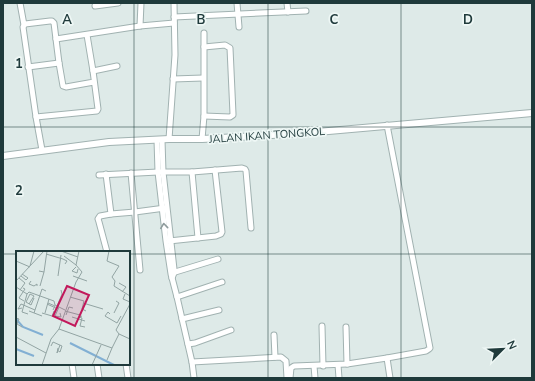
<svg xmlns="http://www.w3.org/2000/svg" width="535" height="381" viewBox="0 0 535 381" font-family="'Nunito Sans',sans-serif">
	<rect width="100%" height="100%" fill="#deeae8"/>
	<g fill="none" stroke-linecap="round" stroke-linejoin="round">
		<!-- minor casing -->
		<g stroke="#a1b2b1" stroke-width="7">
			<g id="minor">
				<path d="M20 3 24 25"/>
				<path d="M237 3 239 27"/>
				<path d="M287 3 288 12"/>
				<path d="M95 6 118 3"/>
				<path d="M174 17 306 11"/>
				<path d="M140 26 141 3"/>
				<path d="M87 35 93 71 98 109 97 111 36 117 23 27 25 24 50 21H52L54 23 59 63 63 86 66 87 94 82"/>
				<path d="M56 39 140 26 174 23"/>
				<path d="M204 47 225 45 230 48 233 114V115L230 117 204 116"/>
				<path d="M28 67 59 63"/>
				<path d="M93 71 117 66"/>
				<path d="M173 79 203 78"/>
				<path d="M36 117 42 150"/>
				<path d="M169 139 175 55 174 3"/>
				<path d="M202 139 204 116V33"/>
				<path d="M157 140 158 172 166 241 171 274 177 297 192 362 194 378"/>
				<path d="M162 140 163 172 174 269V273L172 278"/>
				<path d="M192 172 198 238"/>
				<path d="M131 173 140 270"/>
				<path d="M106 174 111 214"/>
				<path d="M99 175 158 172H192L242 168 245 169 246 171 251 228"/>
				<path d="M169 241 216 236 221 234 222 232 221 223 215 170"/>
				<path d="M107 252 99 222 98 219 100 216 111 214 135 212 165 208"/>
				<path d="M172 273 218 259"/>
				<path d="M177 297 222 282"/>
				<path d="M182 319 219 310"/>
				<path d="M322 326 323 366"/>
				<path d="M346 327 347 364"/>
				<path d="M274 335 275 357"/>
				<path d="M188 344 195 343 231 330"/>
				<path d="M387 358 390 378"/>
				<path d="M192 362 281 357 286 361 287 378"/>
				<path d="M72 364 74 378"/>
				<path d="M97 364 99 378"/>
				<path d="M126 364 128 378"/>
				<path d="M338 365 339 378"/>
				<path d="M314 366 315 378"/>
				<path d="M290 378 291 368 294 366 347 364 387 358 426 351 429 349 430 348 387 125"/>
			</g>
		</g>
		<!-- tertiary casing -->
		<g stroke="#a1b2b1" stroke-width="8">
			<path id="tertiary" d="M3 156 109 142 169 139H202L306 133 532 113"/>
		</g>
		<!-- minor -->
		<use href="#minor" stroke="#fff" stroke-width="5"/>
		<!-- tertiary -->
		<use href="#tertiary" stroke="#fff" stroke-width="6"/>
	</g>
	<!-- one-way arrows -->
	<defs><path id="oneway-chevron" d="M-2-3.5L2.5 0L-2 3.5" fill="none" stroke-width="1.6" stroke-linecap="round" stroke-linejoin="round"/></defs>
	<use stroke="#8f9c9d" href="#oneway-chevron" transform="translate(164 226) rotate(-96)"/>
	<!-- grid -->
	<path fill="none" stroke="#1f3a3b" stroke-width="1" stroke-opacity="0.55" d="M134 3V378M268 3V378M401 3V378M3 127H532M3 254H17M129 254H532"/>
	<g text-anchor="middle" stroke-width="3.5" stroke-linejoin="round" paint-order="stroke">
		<!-- street labels -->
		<g font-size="11" fill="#1f3a3b" stroke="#eef7f5">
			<text transform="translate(267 135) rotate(-4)" y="4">JALAN IKAN TONGKOL</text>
		</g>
	</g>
	<!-- overview -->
	<g transform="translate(16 251)">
		<rect width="114" height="114" fill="#deeae8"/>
		<path fill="none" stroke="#82afd3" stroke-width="2" d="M0 68 7 76 27 84M54 92 98 114M0 98 18 105"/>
		<path fill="none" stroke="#92a4a3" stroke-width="1" d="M45 0 62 6M93 0 91 10 103 15 96 26 99 30 98 35 114 45M30 3 47 8 51 10 49 13M48 5 60 14M0 10 14 16M14 15 18 0M60 16 56 20 61 22 62 18M23 20 28 21 31 0M5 25 10 29 12 27 6 23M42 25 45 4M57 25 71 30M3 27 9 32 4 39M0 30 28 0M15 30 13 33 18 35 21 33V35M103 32 110 36 106 41M24 35 28 21M0 36 11 43 13 41 38 50 39 54 49 59M7 37 9 38 3 47 8 50M11 43 6 61 12 63M109 43 107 48 114 51M54 46 68 50 66 58 70 60M32 52 39 55 37 59M67 52 87 58M13 53 18 45 14 43 10 51 15 54 18 47M31 53 42 58M41 55 46 43 45 39M43 56 39 65 45 66 44 62M6 57 2 58 5 53 19 59M13 60 26 65M49 60 64 64 66 59M18 62 26 38 30 40M26 62 36 65 38 60M29 62 33 48M98 62 103 52 100 50M94 63 92 61 89 65 101 72 105 65M50 64 53 56 57 57M66 65 63 66 66 67 64 75 69 76M56 66 69 70M0 67 3 68 1 73 6 76M43 78 60 31 66 21 60 14 63 0M103 83 114 88M0 86 30 102M35 95 37 91 46 95 44 101 41 99M42 97 41 102 44 94M91 109 96 97M26 114 35 88 43 78 96 97 103 83 100 79 114 53M76 114 85 94"/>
		<path fill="#c2185b" fill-opacity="0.15" stroke="#c2185b" stroke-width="2" d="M51 35 73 44 59 75 37 65Z"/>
		<rect width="114" height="114" fill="none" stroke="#1f3a3b" stroke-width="2"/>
	</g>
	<g font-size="13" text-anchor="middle" font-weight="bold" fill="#1f3a3b" stroke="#eef7f5" stroke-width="3.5" stroke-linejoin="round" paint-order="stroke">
		<text x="67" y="24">A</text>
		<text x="201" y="24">B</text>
		<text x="334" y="24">C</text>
		<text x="468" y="24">D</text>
		<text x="19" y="68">1</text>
		<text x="19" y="195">2</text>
	</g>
	<!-- border -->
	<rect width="535" height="381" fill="none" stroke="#1f3a3b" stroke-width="8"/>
	<!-- north arrow -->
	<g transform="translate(503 349) rotate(66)" stroke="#eef7f5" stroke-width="3" paint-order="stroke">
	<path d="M0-3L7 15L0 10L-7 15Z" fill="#1f3a3b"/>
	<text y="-6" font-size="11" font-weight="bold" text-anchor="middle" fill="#1f3a3b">N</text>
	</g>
</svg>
